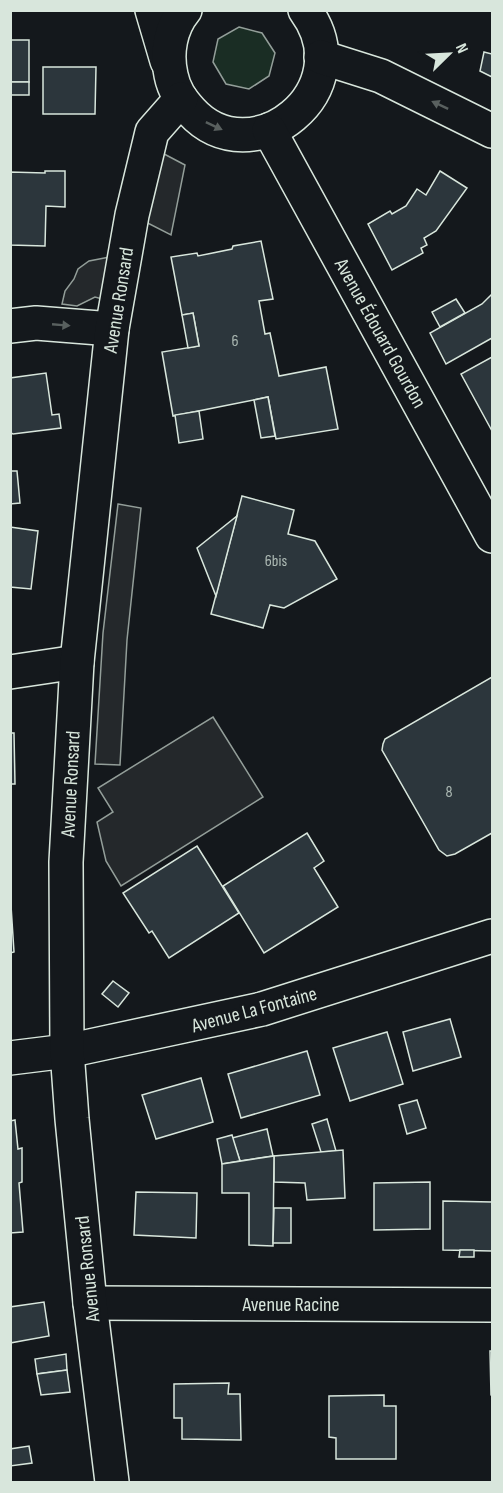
<svg xmlns="http://www.w3.org/2000/svg" width="503" height="1493" viewBox="0 0 503 1493" font-family="'Sofia Sans Condensed',sans-serif">
	<rect width="100%" height="100%" fill="#14181c"/>
	<!-- green -->
	<path fill="#1a2d24" stroke="#939e99" stroke-width="1.5" d="M239 27 262 33 275 53 269 76 249 89 226 84 213 62 218 39Z"/>
	<!-- parking -->
	<g fill="#24282b" stroke="#939e99" stroke-width="1.5">
		<path d="M149 146 185 165 171 235 132 215Z"/>
		<path d="M125 254 117 303 95 297 77 306 62 304 65 291 74 279 78 269 89 261Z"/>
		<path d="M118 504 141 508 127 640 120 765 95 764 103 633Z"/>
		<path d="M213 717 263 797 121 886 106 861 97 822 113 812 98 788Z"/>
	</g>
	<!-- building -->
	<g fill="#2c363c" stroke="#d8e6dc" stroke-width="1.5">
		<rect x="10" y="40" width="19" height="42"/>
		<path d="M484 52 492 54V77L480 71Z"/>
		<path d="M43 67H96L95 114H43Z"/>
		<rect x="10" y="82" width="19" height="13"/>
		<path d="M45 171H65V207L46 206 45 246 10 245V172L45 173Z"/>
		<path d="M440 171 467 188 436 231 424 238 427 245 421 248 423 253 392 270 368 224 390 211 392 214 406 206 417 189 426 195Z"/>
		<path d="M261 241 273 299 259 301 265 334 270 333 279 376 326 367 338 429 276 439 268 397 173 416 162 352 199 346 193 313 182 315 171 257 197 253 198 256 232 249 233 246Z"/>
		<path d="M492 294V338L446 364 430 333 482 304Z"/>
		<path d="M456 299 465 313 440 327 432 312Z"/>
		<path d="M193 313 199 346 188 348 182 315Z"/>
		<path d="M492 357V431L461 374Z"/>
		<path d="M46 373 52 415 59 414 61 428 13 434 10 432V378Z"/>
		<path d="M268 397 275 436 261 438 254 400Z"/>
		<path d="M199 411 203 439 179 443 175 415Z"/>
		<path d="M10 471H17L20 503 10 504Z"/>
		<path d="M242 496 294 510 288 534 315 541 337 579 284 608 270 605 263 628 211 614Z"/>
		<path d="M237 516 216 596 197 548Z"/>
		<path d="M10 527 38 531 31 589 10 587Z"/>
		<path d="M492 677V833L455 854 447 856 439 850 382 750 383 744 385 739Z"/>
		<path d="M10 733H14L15 784H10Z"/>
		<path d="M307 833 324 861 314 868 338 907 264 953 223 886Z"/>
		<path d="M197 846 239 913 169 958 152 931 149 933 123 893Z"/>
		<path d="M10 890 14 952 10 953Z"/>
		<path d="M113 981 129 993 118 1007 102 994Z"/>
		<path d="M450 1019 461 1057 413 1071 403 1032Z"/>
		<path d="M387 1032 403 1084 350 1101 333 1048Z"/>
		<path d="M307 1051 320 1095 241 1118 228 1074Z"/>
		<path d="M201 1078 213 1122 156 1139 142 1095Z"/>
		<path d="M417 1100 426 1128 407 1134 399 1105Z"/>
		<path d="M327 1119 336 1151 321 1152 312 1124Z"/>
		<path d="M15 1120 18 1149 22 1148V1182L19 1183 23 1232 10 1233V1121Z"/>
		<path d="M267 1129 273 1156 240 1161 232 1138Z"/>
		<path d="M232 1135 240 1161 222 1164 217 1139Z"/>
		<path d="M343 1150 345 1198 307 1200 305 1183 274 1182V1156Z"/>
		<path d="M274 1156 273 1246 249 1245V1193H222V1164Z"/>
		<path d="M430 1182V1229L374 1230V1183Z"/>
		<path d="M136 1192 197 1193 196 1238 134 1235Z"/>
		<path d="M443 1201 492 1202V1251L443 1250Z"/>
		<path d="M274 1208H291V1243H273Z"/>
		<path d="M460 1250H474V1257H459Z"/>
		<path d="M44 1302 49 1336 10 1343V1307Z"/>
		<path d="M490 1351H492V1396L491 1395Z"/>
		<path d="M66 1354 67 1370 37 1374 35 1359Z"/>
		<path d="M67 1370 70 1392 41 1395 37 1374Z"/>
		<path d="M229 1383 228 1394H240L241 1440 182 1439V1418H174V1384Z"/>
		<path d="M384 1395V1406H396V1459H336V1438L329 1437V1396Z"/>
		<path d="M29 1446 32 1463 10 1466V1449Z"/>
	</g>
	<g fill="none" stroke-linecap="round" stroke-linejoin="round">
		<!-- minor casing -->
		<g stroke="#d8e6dc" stroke-width="36">
			<g id="minor">
				<path d="M152 10 167 61"/>
				<path d="M185 10C170 28 166 53 171 75 174 90 181 100 191 111 252 178 364 90 305 10"/>
				<path d="M321 57 381 76 492 131"/>
				<path d="M269 130 492 536"/>
				<path d="M10 326 36 323 112 329"/>
				<path d="M10 672 77 662"/>
				<path d="M10 1058 67 1051 262 1009 492 936"/>
				<path d="M90 1303 492 1305"/>
				<path d="M112 1482 90 1303 72 1119 67 1051 66 862 77 662 112 329 132 215 152 132 181 99"/>
			</g>
		</g>
		<!-- minor -->
		<use href="#minor" stroke="#14181c" stroke-width="33"/>
	</g>
	<!-- one-way arrows -->
	<defs><path id="oneway-solid" d="M-6-.8H1V-3.2L6.5 0L1 3.2V.8H-6Z" transform="scale(1.5)"/></defs>
	<g fill="#59605f">
		<use href="#oneway-solid" transform="translate(440 105) rotate(-155)"/>
		<use href="#oneway-solid" transform="translate(214 126) rotate(25)"/>
		<use href="#oneway-solid" transform="translate(61 325) rotate(5)"/>
	</g>
	<g text-anchor="middle" stroke-width="4.5" stroke-linejoin="round" paint-order="stroke">
		<!-- number labels -->
		<g font-size="16" fill="#adbab4">
			<text x="235" y="346">6</text>
			<text x="276" y="566">6bis</text>
			<text x="449" y="797">8</text>
		</g>
		<!-- street labels -->
		<g font-size="20" fill="#d8e6dc" stroke="#14181c">
			<text transform="translate(118 300) rotate(-81)" y="7">Avenue Ronsard</text>
			<text transform="translate(381 333) rotate(61)" y="7">Avenue Édouard Gourdon</text>
			<text transform="translate(70 784) rotate(-87)" y="7">Avenue Ronsard</text>
			<text transform="translate(254 1009) rotate(-15)" y="7">Avenue La Fontaine</text>
			<text transform="translate(87 1269) rotate(-96)" y="7">Avenue Ronsard</text>
			<text x="291" y="1311">Avenue Racine</text>
		</g>
	</g>
	<!-- border -->
	<rect width="503" height="1493" fill="none" stroke="#d8e6dc" stroke-width="24"/>
	<!-- north arrow -->
	<g transform="translate(449 54) rotate(66)" stroke="#14181c" stroke-width="4.5" paint-order="stroke">
	<path d="M0-4.5L10 22L0 15L-10 22Z" fill="#d8e6dc"/>
	<text y="-9" font-size="16" font-weight="bold" text-anchor="middle" fill="#d8e6dc">N</text>
	</g>
</svg>
